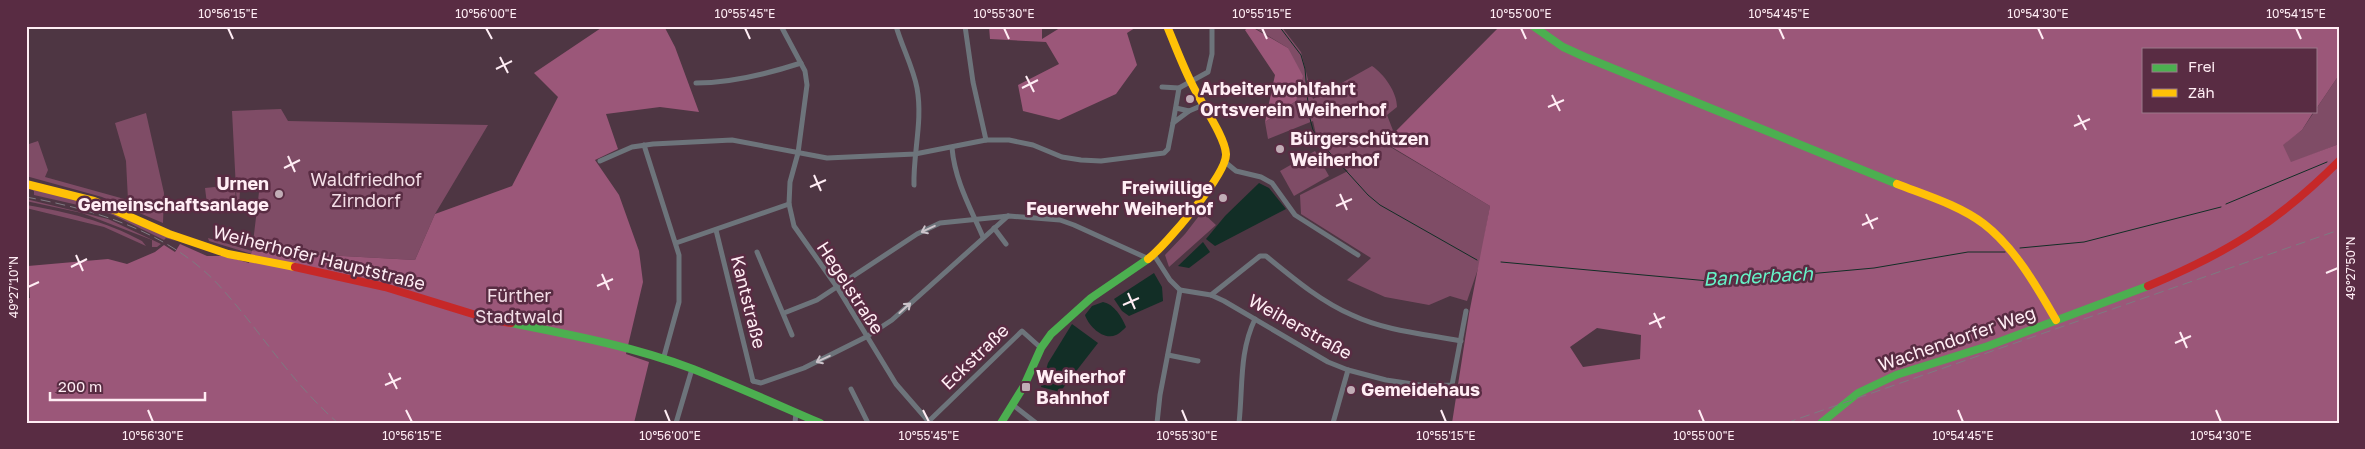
<svg xmlns="http://www.w3.org/2000/svg" width="2365" height="449" viewBox="0 0 2365 449" font-family="'Golos Text',sans-serif">
	<rect width="100%" height="100%" fill="#4e3643"/>
	<!-- green -->
	<g fill="#7f4c66">
		<path d="M1252 26H1281L1301 52 1313 99 1372 66C1384 74 1397 92 1397 107L1387 115 1394 133 1387 145 1490 206 1480 263 1467 301 1450 296 1429 305 1385 297 1347 280 1371 258 1301 214 1300 195 1348 171 1319 148 1313 121 1268 139 1265 122 1296 101 1288 48Z"/>
		<path d="M2339 75V144L2291 163 2282 145 2302 130Z"/>
		<path d="M281 109 288 121 488 125 435 214 415 260 252 251V254L209 241 208 238 252 251 259 192 240 190 239 207 237 209 232 111Z"/>
		<path d="M146 113 164 193 163 223 102 197 26 176V145L38 141 48 170 45 177 128 200 126 161 115 123Z"/>
		<path d="M1315 151 1329 176 1294 196 1280 171Z"/>
		<path d="M235 185 236 208 208 212 205 188Z"/>
		<path d="M26 186 92 204 176 241 166 238 164 240 113 215 91 208 34 195V191Z"/>
		<path d="M26 199 108 219 161 244 157 247H152V240L82 213 26 201Z"/>
		<path d="M26 205C68 212 105 221 142 241L146 246 104 227 26 208Z"/>
		<path d="M1202 212 1216 225 1169 267 1165 255 1185 234Z"/>
	</g>
	<!-- forest -->
	<g fill="#9b5779" fill-rule="evenodd">
		<path d="M604 26H664L675 47 699 112 660 107 606 114 618 149 595 160 619 195 639 251 643 282 626 354 649 362 634 423H26V298H30L28 266 108 259 127 264 155 252 164 245 175 252 180 244 207 256H225L249 263 252 251 415 260 435 214 512 186 558 97 534 73Z"/>
		<path d="M989 26H1042V39L1063 26H1138L1127 33 1137 65 1116 94 1059 120 1023 111 1018 85 1059 64 1046 42 990 39Z"/>
		<path d="M1250 26 1288 48 1303 76 1296 101 1265 122 1275 75 1245 30Z"/>
		<path d="M1500 26H2339V75L2316 109V49H2144V111H2314L2302 130 2283 145 2291 162 2339 144V423H1452L1469 314 1490 206 1387 144 1394 133ZM1597 328 1641 335 1640 359 1583 367 1570 347Z"/>
	</g>
	<!-- water -->
	<g fill="#122e26">
		<path d="M1259 183 1269 188 1286 209 1215 246 1206 239 1225 216Z"/>
		<path d="M1203 242 1210 252 1189 268 1178 266Z"/>
		<path d="M1154 273 1162 287 1163 301 1129 316 1122 311 1114 299Z"/>
		<path d="M1103 302C1114 304 1122 317 1126 327 1123 330 1119 334 1116 335 1103 341 1088 325 1085 315L1092 306Z"/>
		<path d="M1072 324 1098 343 1060 392 1041 387 1048 363Z"/>
	</g>
	<g fill="none" stroke-linecap="round" stroke-linejoin="round">
		<!-- stream -->
		<g stroke="#122e26" stroke-width="1">
			<path d="M1279 26 1301 55 1305 69 1309 115 1313 130 1320 142 1368 195 1380 205 1477 260"/>
			<path d="M2226 204 2327 162"/>
			<path d="M2020 248 2084 242 2221 207"/>
			<path d="M1501 262 1720 282 1874 268 1968 252H2005"/>
		</g>
		<!-- street -->
		<g stroke="#6d747b" stroke-width="5">
			<path d="M781 26 805 71 807 85 798 153 790 182 789 204 794 226 837 287 896 384 930 423"/>
			<path d="M896 26C902 47 913 67 917 88 923 121 913 153 914 185"/>
			<path d="M965 26 973 82 986 140"/>
			<path d="M696 83C732 83 767 74 801 63"/>
			<path d="M1162 87 1179 88 1208 72 1212 54V26"/>
			<path d="M1179 88 1173 123 1189 111"/>
			<path d="M1176 108 1189 111 1203 105"/>
			<path d="M644 145 679 255V302L663 360"/>
			<path d="M952 148C955 181 970 207 983 237"/>
			<path d="M600 161 632 147 653 144 732 140 827 158 915 154 986 140H1009L1033 145 1062 157 1081 160 1101 161 1164 153 1168 149 1173 123"/>
			<path d="M1225 162 1236 171 1261 177 1272 183 1295 215 1358 255"/>
			<path d="M994 228 1006 244"/>
			<path d="M716 230 753 381"/>
			<path d="M676 243 789 204"/>
			<path d="M757 252 792 335"/>
			<path d="M1154 255 1170 280 1180 290 1211 295 1224 301 1328 362 1348 370 1386 380 1426 386 1452 385 1466 311"/>
			<path d="M1211 295 1260 256H1266C1293 278 1320 301 1352 315 1386 331 1425 334 1461 341"/>
			<path d="M784 313 817 300 917 234 940 223 1009 216 1060 220 1074 225 1149 259"/>
			<path d="M1168 355 1198 361"/>
			<path d="M753 381 761 383 804 368 866 337 892 320 1008 216"/>
			<path d="M851 389 868 423"/>
			<path d="M1013 405 1036 423"/>
			<path d="M929 421 1022 331 1041 348"/>
			<path d="M676 423 692 369"/>
			<path d="M795 423 796 412"/>
			<path d="M1157 423 1160 395 1180 290"/>
			<path d="M1239 423C1243 387 1239 352 1255 319"/>
			<path d="M1333 423 1348 370"/>
		</g>
		<!-- fast -->
		<g stroke="#4caf50" stroke-width="8">
			<path d="M1533 26 1563 47 1585 57 1897 184"/>
			<path d="M511 323C572 335 635 347 693 369 736 386 778 405 820 423"/>
			<path d="M1001 423 1024 386 1041 348 1051 334 1091 298 1148 259"/>
			<path d="M1821 423 1858 393 1896 375 1988 346 2148 286"/>
		</g>
		<!-- slow -->
		<g stroke="#ffc107" stroke-width="8">
			<path d="M26 184 94 201 169 234 228 254 295 267"/>
			<path d="M1897 184C1925 195 1959 205 1984 224 2015 248 2037 287 2056 320"/>
			<path d="M1148 259C1165 246 1227 174 1226 154 1225 136 1199 100 1191 82 1182 64 1175 45 1167 26"/>
		</g>
		<!-- jam -->
		<g stroke="#c62828" stroke-width="8">
			<path d="M295 267 385 287 489 319 511 323"/>
			<path d="M2148 286C2227 253 2278 222 2339 161"/>
		</g>
		<!-- rail -->
		<g stroke="#7e7a81" stroke-width="1" stroke-dasharray="10 5" stroke-linecap="butt">
			<path d="M26 197C98 210 175 234 224 291 264 336 291 382 338 423"/>
			<path d="M1786 423 2339 230"/>
		</g>
	</g>
	<!-- one-way arrows -->
	<defs><path id="oneway-shaft" d="M-6 0H5M1.5-3L5.5 0L1.5 3" fill="none" stroke-width="1.6" stroke-linecap="round" stroke-linejoin="round" transform="scale(1.25)"/></defs>
	<g stroke="#ccc3ca">
		<use href="#oneway-shaft" transform="translate(928 229) rotate(155)"/>
		<use href="#oneway-shaft" transform="translate(905 308) rotate(-42)"/>
		<use href="#oneway-shaft" transform="translate(823 359) rotate(155)"/>
	</g>
	<!-- ticks -->
	<path fill="none" stroke="#ffedf4" stroke-width="2" d="M228 28 233 39M486 28 492 39M745 28 750 39M1004 28 1009 39M1262 28 1267 39M1521 28 1526 39M1779 28 1784 39M2038 28 2043 39M2296 28 2301 39M500 57 508 73M496 69 512 61M1026 76 1034 92M1022 88 1038 80M1552 95 1560 111M1548 107 1564 100M2078 115 2086 130M2074 126 2090 119M288 156 295 172M284 168 300 160M814 175 821 191M810 187 826 180M1340 194 1347 210M1336 206 1352 199M1866 214 1873 229M1862 225 1878 218M76 255 83 271M71 267 87 259M2326 273 2338 268M602 274 609 290M597 286 613 279M28 287 39 282M1128 293 1135 309M1123 305 1139 298M1654 313 1661 328M1649 324 1665 317M2180 332 2187 348M2175 343 2191 336M389 373 397 389M385 385 401 378M148 410 153 422M406 410 412 422M665 410 670 422M923 410 929 422M1182 410 1187 422M1441 410 1446 422M1699 410 1704 422M1958 410 1963 422M2216 410 2221 422"/>
	<!-- markers -->
	<g fill="#c1adb6" stroke="#592c43" stroke-width="2">
		<circle cx="1190" cy="99" r="5"/>
		<circle cx="1280" cy="149" r="5"/>
		<circle cx="279" cy="194" r="5"/>
		<circle cx="1223" cy="198" r="5"/>
		<rect x="1021" y="382" width="10" height="10" rx="2.5"/>
		<circle cx="1351" cy="390" r="5"/>
	</g>
	<g text-anchor="middle" stroke-width="5" stroke-linejoin="round" paint-order="stroke">
		<!-- poi labels -->
		<g font-size="18" font-weight="bold" fill="#ffedf4" stroke="#592c43" text-anchor="start">
			<text x="1200" y="95">Arbeiterwohlfahrt<tspan x="1200" dy="21">Ortsverein Weiherhof</tspan></text>
			<text x="1290" y="145">Bürgerschützen<tspan x="1290" dy="21">Weiherhof</tspan></text>
			<text x="269" y="190" text-anchor="end">Urnen<tspan x="269" dy="21">Gemeinschaftsanlage</tspan></text>
			<text x="1213" y="194" text-anchor="end">Freiwillige<tspan x="1213" dy="21">Feuerwehr Weiherhof</tspan></text>
			<text x="1036" y="383">Weiherhof<tspan x="1036" dy="21">Bahnhof</tspan></text>
			<text x="1361" y="396">Gemeidehaus</text>
		</g>
		<!-- park labels -->
		<g font-size="18" fill="#f3dde6" stroke="#592c43">
			<text x="366" y="186">Waldfriedhof<tspan x="366" dy="21">Zirndorf</tspan></text>
			<text x="519" y="302">Fürther<tspan x="519" dy="21">Stadtwald</tspan></text>
		</g>
		<!-- street labels -->
		<g font-size="18" fill="#ffedf4" stroke="#592c43">
			<text transform="translate(319 258) rotate(14)" y="6">Weiherhofer Hauptstraße</text>
			<text transform="translate(850 288) rotate(57)" y="6">Hegelstraße</text>
			<text transform="translate(748 302) rotate(76)" y="6">Kantstraße</text>
			<text transform="translate(1300 327) rotate(29)" y="6">Weiherstraße</text>
			<text transform="translate(1957 339) rotate(-19)" y="6">Wachendorfer Weg</text>
			<text transform="translate(975 357) rotate(-44)" y="6">Eckstraße</text>
		</g>
		<!-- water labels -->
		<g font-size="19" font-style="italic" fill="#66f4c8" stroke="#592c43">
			<text transform="translate(1758 276) rotate(-3)" y="7">Banderbach</text>
		</g>
	</g>
	<!-- border -->
	<rect width="2365" height="449" fill="none" stroke="#592c43" stroke-width="55"/>
	<!-- legend -->
	<rect x="2142" y="48" width="175" height="65" fill="#592c43" stroke="#9b798a"/>
	<rect x="2152" y="64" width="25" height="8" fill="#4caf50" stroke="#9b798a"/>
	<text x="2188" y="72" font-size="15" fill="#ffedf4">Frei</text>
	<rect x="2152" y="89" width="25" height="8" fill="#ffc107" stroke="#9b798a"/>
	<text x="2188" y="98" font-size="15" fill="#ffedf4">Zäh</text>
	<!-- scale -->
	<path d="M50 392v8h155v-8" fill="none" stroke="#ffedf4" stroke-width="2.5"/>
	<text x="58" y="392" font-size="15" fill="#ffedf4" stroke="#592c43" stroke-width="4" paint-order="stroke">200 m</text>
	<rect x="28" y="28" width="2310" height="394" fill="none" stroke="#ffedf4" stroke-width="2"/>
	<g font-size="12" text-anchor="middle" fill="#ffedf4">
		<text x="228" y="18">10°56'15"E</text>
		<text x="486" y="18">10°56'00"E</text>
		<text x="745" y="18">10°55'45"E</text>
		<text x="1004" y="18">10°55'30"E</text>
		<text x="1262" y="18">10°55'15"E</text>
		<text x="1521" y="18">10°55'00"E</text>
		<text x="1779" y="18">10°54'45"E</text>
		<text x="2038" y="18">10°54'30"E</text>
		<text x="2296" y="18">10°54'15"E</text>
		<text transform="translate(2351 268) rotate(-90)" y="4">49°27'50"N</text>
		<text transform="translate(14 287) rotate(-90)" y="4">49°27'10"N</text>
		<text x="153" y="440">10°56'30"E</text>
		<text x="412" y="440">10°56'15"E</text>
		<text x="670" y="440">10°56'00"E</text>
		<text x="929" y="440">10°55'45"E</text>
		<text x="1187" y="440">10°55'30"E</text>
		<text x="1446" y="440">10°55'15"E</text>
		<text x="1704" y="440">10°55'00"E</text>
		<text x="1963" y="440">10°54'45"E</text>
		<text x="2221" y="440">10°54'30"E</text>
	</g>
</svg>
